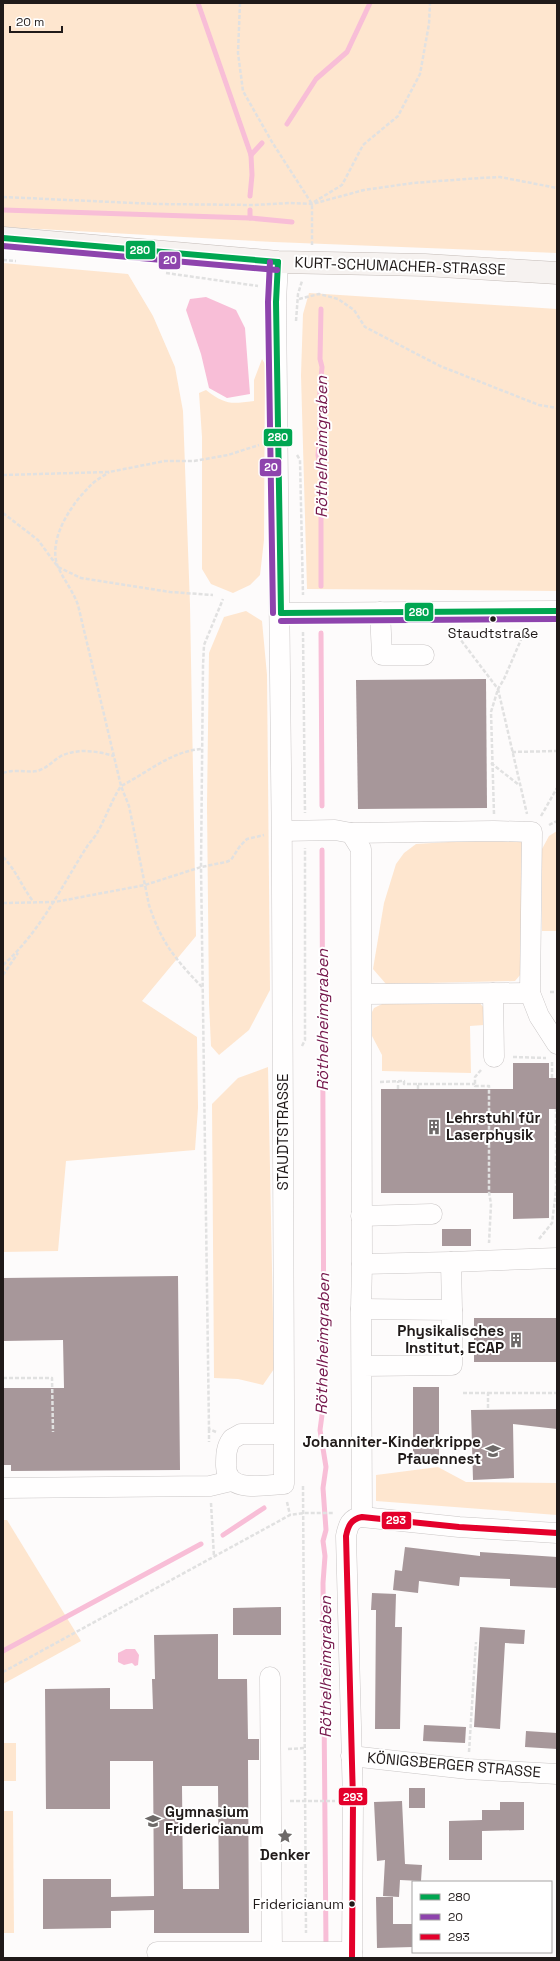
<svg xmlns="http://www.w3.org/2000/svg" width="560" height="1961" viewBox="0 0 560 1961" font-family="'Space Grotesk',sans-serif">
	<rect width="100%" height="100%" fill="#fdfbfb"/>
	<!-- green -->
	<g fill="#fee6cf">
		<path d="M3 3H557V253L274 242 3 227Z"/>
		<path d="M3 263 128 274 153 316 175 367 183 411 190 605 196 936 142 1001 197 1037 198 1108 195 1150 66 1161 58 1251 3 1252Z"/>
		<path d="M309 293 557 309V591L307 589 301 375 303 314Z"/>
		<path d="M262 359 265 364 264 540 260 575 250 585 233 593 211 584 202 569V437L199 393 206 390C226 405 230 404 254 401V380Z"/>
		<path d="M246 611 262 621 267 675 270 990 249 1030 219 1055 211 1046 209 1003 207 805 209 653 224 617Z"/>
		<path d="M557 831V931H542V849L549 836Z"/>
		<path d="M515 838 524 844 526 968 515 981 386 984 373 969 384 903 396 864 404 853 416 844Z"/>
		<path d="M479 1002 484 1008V1025L470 1026 471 1073 382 1071V1055L372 1036 370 1016 374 1008 384 1003Z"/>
		<path d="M268 1067 274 1369 263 1385 238 1379 214 1378 212 1104 238 1078Z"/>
		<path d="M438 1467 466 1482 557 1483V1515L376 1501V1475Z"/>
		<path d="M3 1520H7L81 1641 3 1684Z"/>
		<rect x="3" y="1743" width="13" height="38"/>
		<path d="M3 1811H13L14 1933H3Z"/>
	</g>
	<!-- water -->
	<g fill="#f8bed7">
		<path d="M206 297 236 310 245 328 250 394 227 398 209 388 201 354 186 310 190 299Z"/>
		<path d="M126 1649H135L139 1655 138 1665 135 1666 132 1663 124 1665 118 1662V1653Z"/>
	</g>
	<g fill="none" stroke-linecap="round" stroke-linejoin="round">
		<!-- stream -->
		<g stroke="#f8bed7" stroke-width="5">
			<path d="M198 3 251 155 252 175 250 196"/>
			<path d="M287 124 316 79 347 52 370 3"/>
			<path d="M251 155 262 143"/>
			<path d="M3 210 250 218 292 222"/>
			<path d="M250 218V210"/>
			<path d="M321 586V471L318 455 320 435V390L322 367 320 359 321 309"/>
			<path d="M321 633 322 806"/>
			<path d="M322 850 324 1400 320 1430 326 1467 323 1488 326 1530 323 1541 325 1556 323 1583 326 1947"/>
			<path d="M223 1535 264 1508"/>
			<path d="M3 1651 201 1544"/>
		</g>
	</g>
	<!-- building -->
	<g fill="#a7979a" fill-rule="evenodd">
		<path d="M486 679 487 808 358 809 356 680Z"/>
		<path d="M513 1063H549V1078H557V1109H549V1218L513 1219V1193H381V1089H513Z"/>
		<rect x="442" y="1229" width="29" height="17"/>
		<path d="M178 1276 180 1470 11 1471V1465H3V1388H64L63 1340 3 1341V1278Z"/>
		<rect x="474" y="1318" width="83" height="44"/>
		<rect x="413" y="1387" width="26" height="73"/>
		<path d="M557 1409V1429L513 1424 514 1478 473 1480 471 1410Z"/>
		<path d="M405 1547 480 1556V1552L557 1557V1588L510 1586V1579L460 1577 459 1586 419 1581 418 1593 393 1590 395 1570 402 1571Z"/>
		<path d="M372 1593 396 1594 395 1627H402L400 1729H375L376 1610H371Z"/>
		<path d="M281 1607V1635H233V1608Z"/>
		<path d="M480 1627 525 1630 524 1644 505 1643 500 1729 474 1727Z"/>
		<path d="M218 1634V1679H247L248 1739H259V1760H248L249 1933H154V1910L111 1911V1928L43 1929V1879H111V1897L154 1896 153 1761H110V1809H46L45 1689 110 1688V1709H153L152 1679H155L154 1635ZM182 1786H218L219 1889H183Z"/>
		<path d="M424 1725 466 1727 465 1743 423 1741Z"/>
		<path d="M526 1731 557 1733V1749L525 1747Z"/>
		<rect x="409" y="1788" width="16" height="20"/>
		<path d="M402 1801 405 1864 422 1865 421 1881 400 1880 399 1897 383 1896 385 1860 377 1861 374 1802Z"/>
		<path d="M500 1802H524V1830L482 1831V1860H449V1821L482 1820V1810H500Z"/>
		<path d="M376 1897H393V1924H413V1947L377 1948Z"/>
	</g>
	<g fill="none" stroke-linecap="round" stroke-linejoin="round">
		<!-- minor casing -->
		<g stroke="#cac6c6" stroke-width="21">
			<g id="minor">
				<path d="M278 262 276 302C282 668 283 1035 284 1401V1484C264 1485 227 1494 226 1466 226 1455 226 1447 232 1439L241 1434H284"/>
				<path d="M380 612 382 655H424"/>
				<path d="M281 613 557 611"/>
				<path d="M283 831 335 830 351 833 361 849 362 1264 451 1262 452 1310"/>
				<path d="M351 833 494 831 532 832 530 993 539 1016 557 1044"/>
				<path d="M493 993 494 1057"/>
				<path d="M362 994 530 993"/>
				<path d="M361 1216 432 1214"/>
				<path d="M451 1262 557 1258"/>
				<path d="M361 1309 362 1264"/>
				<path d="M3 1488 210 1486 231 1481"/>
				<path d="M362 1517 361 1309 452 1310V1365L363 1366"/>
				<path d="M270 1677 272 1952"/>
				<path d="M351 1756 468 1769 557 1774"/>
				<path d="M157 1952H352"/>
				<path d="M352 1958 353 1801 346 1536C348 1526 350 1518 362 1517L459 1527 557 1533"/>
			</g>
		</g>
		<!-- major casing -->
		<g stroke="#c4bcb8" stroke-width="23">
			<path id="major" d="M3 238 278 262 425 265 557 273"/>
		</g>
		<!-- path -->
		<g stroke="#e1e1e1" stroke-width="2.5" stroke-dasharray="4 2" stroke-linecap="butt">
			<path d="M240 3 238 53 243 91 272 142 312 204V245"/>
			<path d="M3 197 156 204 254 205 290 203 312 204 364 190 413 183 480 178 500 177 557 188"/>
			<path d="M314 202 342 185 363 145 398 116 420 74 429 24 430 3"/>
			<path d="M3 260 16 261"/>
			<path d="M166 273 258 286"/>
			<path d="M299 299 319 294 338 299 354 310 365 327 440 366 539 405 557 408"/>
			<path d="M296 321 298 294 302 281"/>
			<path d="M297 455 300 460 303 595"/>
			<path d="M3 475 109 472 165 461H194L228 455 259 445"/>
			<path d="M3 513 38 540 58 567 81 578 170 592 213 595"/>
			<path d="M454 631 498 689 504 679 526 628"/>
			<path d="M303 632 305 813"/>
			<path d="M512 752 557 751"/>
			<path d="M491 763 519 785"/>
			<path d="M3 773C17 768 29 774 40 770 48 767 54 760 61 756 78 748 97 751 114 756"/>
			<path d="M494 814 491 712 498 689 527 814"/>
			<path d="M541 816 557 788"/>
			<path d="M549 825 557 821"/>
			<path d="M3 857C16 870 22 887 33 901"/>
			<path d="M3 903 55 902 145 885 201 867 226 862 231 860 240 846 247 839 264 835"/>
			<path d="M3 965C41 931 61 887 88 845 91 841 95 837 97 833 106 818 111 801 121 786L78 605C73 591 64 580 58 567 47 540 71 505 89 487 94 481 102 477 109 472"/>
			<path d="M3 975 18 953"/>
			<path d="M202 987C175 959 161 942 149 905L129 806 121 786C147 773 171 751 202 749"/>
			<path d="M550 992H557"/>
			<path d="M302 1046 305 1040V848"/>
			<path d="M513 1057 546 1058"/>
			<path d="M481 1070 475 1077V1086H489V1192L491 1204 489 1243"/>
			<path d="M552 1078V1061"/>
			<path d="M380 1082 404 1081V1084H418V1089"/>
			<path d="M418 1084H475"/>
			<path d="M398 1089V1081"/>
			<path d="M539 1239 552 1223 556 1191V1109"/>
			<path d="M3 1378H52L53 1432"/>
			<path d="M463 1393H488V1410"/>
			<path d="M488 1393H557"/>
			<path d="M209 1429V1442"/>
			<path d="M216 1432 209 1429 201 867 203 666 204 645 223 599"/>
			<path d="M303 1486 306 1933"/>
			<path d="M287 1502 290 1515"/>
			<path d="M211 1503 214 1557"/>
			<path d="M3 1672 290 1515 304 1513H334"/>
			<path d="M288 1749 306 1748"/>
			<path d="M469 1752 476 1642"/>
			<path d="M290 1801H335"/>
		</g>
		<!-- minor -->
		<use href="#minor" stroke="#fffefe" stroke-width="20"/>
		<!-- major -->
		<use href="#major" stroke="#f6f2f0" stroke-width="22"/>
		<!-- bus-1 casing -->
		<g stroke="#fff" stroke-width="9">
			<g id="bus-1">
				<path d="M3 238 278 262"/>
				<path d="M278 262 276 302 281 613"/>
				<path d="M281 613 557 611"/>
			</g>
		</g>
		<!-- bus-2 casing -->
		<g stroke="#fff" stroke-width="9">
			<g id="bus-2">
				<path d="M3 246 277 270"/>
				<path d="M270 262 268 302 273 613"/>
				<path d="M281 621 557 619"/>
			</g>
		</g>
		<!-- bus-3 casing -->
		<g stroke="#fff" stroke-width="9">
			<path id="bus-3" d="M352 1958 353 1801 346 1536C348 1526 351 1519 362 1517L459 1527 557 1533"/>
		</g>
		<!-- bus-1 -->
		<use href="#bus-1" stroke="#00a651" stroke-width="6"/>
		<!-- bus-2 -->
		<use href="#bus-2" stroke="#8e44ad" stroke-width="6"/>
		<!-- bus-3 -->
		<use href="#bus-3" stroke="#e4002b" stroke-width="6"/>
	</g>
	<!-- icons -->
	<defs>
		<g id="building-bare" transform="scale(1.2)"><path d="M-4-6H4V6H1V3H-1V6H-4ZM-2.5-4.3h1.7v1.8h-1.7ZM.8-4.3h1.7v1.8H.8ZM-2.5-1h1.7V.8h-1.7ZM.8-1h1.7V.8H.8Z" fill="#6d6968" stroke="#fff" stroke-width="2.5" paint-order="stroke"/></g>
		<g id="school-bare" transform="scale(1.2)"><path d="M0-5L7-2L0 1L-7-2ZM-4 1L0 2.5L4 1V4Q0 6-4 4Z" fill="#6d6968" stroke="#fff" stroke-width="2.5" paint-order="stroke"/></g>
		<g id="sight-bare" transform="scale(1.2)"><path d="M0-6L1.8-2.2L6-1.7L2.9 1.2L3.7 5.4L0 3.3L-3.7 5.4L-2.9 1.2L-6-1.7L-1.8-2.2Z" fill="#6d6968" stroke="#fff" stroke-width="2.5" paint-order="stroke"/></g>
	</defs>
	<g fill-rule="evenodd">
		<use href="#building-bare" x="434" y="1127"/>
		<use href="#building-bare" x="516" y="1340"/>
		<use href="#school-bare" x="493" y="1451"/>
		<use href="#school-bare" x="153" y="1821"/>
		<use href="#sight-bare" x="285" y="1836"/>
	</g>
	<!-- markers -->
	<g fill="#201a19" stroke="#fff" stroke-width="1.5">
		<circle cx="493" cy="619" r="3.5"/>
		<circle cx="352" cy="1904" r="3.5"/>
	</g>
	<g text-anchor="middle" stroke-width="4" stroke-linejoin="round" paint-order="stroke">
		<!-- bus labels -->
		<g font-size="14" fill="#201a19" stroke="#fff">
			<text x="493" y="638">Staudtstraße</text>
			<text x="344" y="1909" text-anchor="end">Fridericianum</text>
		</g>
		<!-- street labels -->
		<g font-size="15" fill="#201a19" stroke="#fff">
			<text transform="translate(400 266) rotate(2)" y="5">KURT-SCHUMACHER-STRASSE</text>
			<text transform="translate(283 1132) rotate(-90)" y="5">STAUDTSTRASSE</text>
			<text transform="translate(454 1765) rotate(5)" y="5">KÖNIGSBERGER STRASSE</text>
		</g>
		<!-- poi labels -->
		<g font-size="15" font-weight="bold" fill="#201a19" stroke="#fff" text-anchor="start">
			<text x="446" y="1123">Lehrstuhl für<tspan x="446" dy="17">Laserphysik</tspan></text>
			<text x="504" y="1336" text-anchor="end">Physikalisches<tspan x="504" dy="17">Institut, ECAP</tspan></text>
			<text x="481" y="1447" text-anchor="end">Johanniter-Kinderkrippe<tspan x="481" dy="17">Pfauennest</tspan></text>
			<text x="165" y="1817">Gymnasium<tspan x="165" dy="17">Fridericianum</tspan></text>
			<text x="285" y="1860" text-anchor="middle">Denker</text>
		</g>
		<!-- water labels -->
		<g font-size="16" font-style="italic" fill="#75174b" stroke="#fff">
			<text transform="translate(321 447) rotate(-90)" y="6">Röthelheimgraben</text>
			<text transform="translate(322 1020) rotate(-90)" y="6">Röthelheimgraben</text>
			<text transform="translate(322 1344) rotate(-89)" y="6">Röthelheimgraben</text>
			<text transform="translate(325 1667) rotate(-90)" y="6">Röthelheimgraben</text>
		</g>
	</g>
	<g stroke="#fff" stroke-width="1.5">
		<rect x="125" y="240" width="31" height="20" rx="4" fill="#00a651"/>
		<rect x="158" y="251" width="23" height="19" rx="4" fill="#8e44ad"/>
		<rect x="263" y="428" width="30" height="19" rx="4" fill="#00a651"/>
		<rect x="259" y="458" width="23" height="19" rx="4" fill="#8e44ad"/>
		<rect x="404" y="602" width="30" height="20" rx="4" fill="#00a651"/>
		<rect x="381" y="1511" width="31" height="19" rx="4" fill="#e4002b"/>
		<rect x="338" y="1787" width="30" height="19" rx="4" fill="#e4002b"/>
	</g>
	<g font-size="11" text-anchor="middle" font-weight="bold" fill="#fff">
		<text x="140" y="254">280</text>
		<text x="170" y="264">20</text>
		<text x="278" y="441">280</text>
		<text x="271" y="471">20</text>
		<text x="419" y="616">280</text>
		<text x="396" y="1524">293</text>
		<text x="353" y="1801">293</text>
	</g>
	<!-- border -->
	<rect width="560" height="1961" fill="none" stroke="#201a19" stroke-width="8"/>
	<!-- legend -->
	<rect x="412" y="1881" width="140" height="72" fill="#ffffff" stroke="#a6a3a3"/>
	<rect x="420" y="1894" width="20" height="6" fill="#00a651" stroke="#a6a3a3"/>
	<text x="448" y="1901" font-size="12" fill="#201a19">280</text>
	<rect x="420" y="1914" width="20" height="6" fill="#8e44ad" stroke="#a6a3a3"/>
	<text x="448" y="1921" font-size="12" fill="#201a19">20</text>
	<rect x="420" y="1934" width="20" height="6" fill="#e4002b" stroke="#a6a3a3"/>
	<text x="448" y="1941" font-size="12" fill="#201a19">293</text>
	<!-- scale -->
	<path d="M10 26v6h52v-6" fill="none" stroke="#201a19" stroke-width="2"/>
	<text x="16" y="26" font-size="12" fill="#201a19" stroke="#ffffff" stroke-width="3" paint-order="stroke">20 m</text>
</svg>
